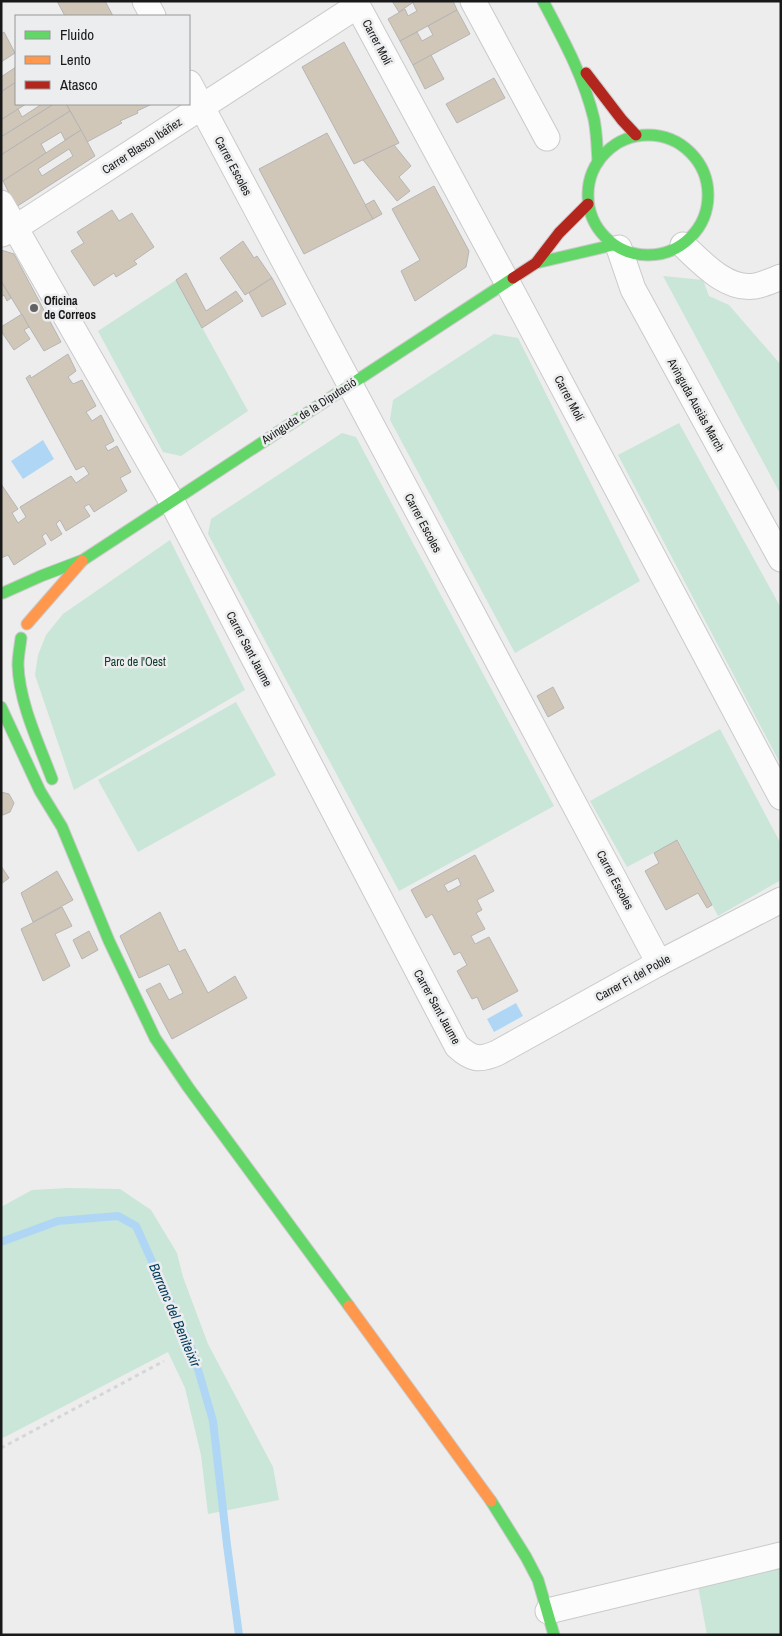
<svg xmlns="http://www.w3.org/2000/svg" width="782" height="1636" viewBox="0 0 782 1636" font-family="'Archivo Narrow',sans-serif">
	<rect width="100%" height="100%" fill="#ededed"/>
	<!-- green -->
	<g fill="#c9e6d8">
		<path d="M663 276 703 280 709 296 729 305 781 365V495Z"/>
		<path d="M176 280 248 411 181 456 163 452 98 331Z"/>
		<path d="M494 334 518 338 640 581 515 653 390 420 393 400Z"/>
		<path d="M679 423 781 608V765L618 455Z"/>
		<path d="M342 433 356 437 554 806 399 891 208 534 211 519Z"/>
		<path d="M170 540 245 690 74 790 35 675 38 655 46 635 63 614Z"/>
		<path d="M236 702 276 775 138 852 98 780Z"/>
		<path d="M720 729 781 844V880L718 916 678 840 627 867 590 801Z"/>
		<path d="M68 1188 120 1189 151 1210 177 1253 183 1277 208 1344 273 1467 279 1500 208 1514 201 1455 185 1388 168 1352 1 1439V1207L32 1190Z"/>
		<path d="M781 1565V1635H707L698 1586Z"/>
	</g>
	<!-- water -->
	<g fill="#afd7f5">
		<path d="M43 440 54 459 23 479 11 461Z"/>
		<path d="M516 1003 523 1016 494 1032 487 1019Z"/>
	</g>
	<g fill="none" stroke-linecap="round" stroke-linejoin="round">
		<!-- stream -->
		<path stroke="#afd7f5" stroke-width="8" d="M1 1242 58 1221 118 1216 136 1226 193 1352 213 1421 227 1545 239 1635"/>
	</g>
	<!-- building -->
	<g fill="#d1c7b9" stroke="#b5b5b4" fill-rule="evenodd">
		<path d="M57 1H105L113 16H65Z"/>
		<path d="M392 1H415L399 12Z"/>
		<path d="M415 1H453L457 10 400 41 388 19 405 9 408 16 417 11 413 3Z"/>
		<path d="M457 10 470 34 413 65 400 41 417 32 422 41 433 35 428 26Z"/>
		<path d="M4 32 15 53 1 62V34Z"/>
		<path d="M344 42 399 143 354 164 302 67Z"/>
		<path d="M431 55 444 79 425 89 413 65Z"/>
		<path d="M16 67V82L1 92V77Z"/>
		<path d="M494 78 505 98 457 123 446 104Z"/>
		<path d="M16 82V104H26L1 120V92Z"/>
		<path d="M42 104H54L1 137V120L18 109 22 117Z"/>
		<path d="M54 104H66L70 111 1 155V137Z"/>
		<path d="M70 104H152L137 111 138 113 120 121 122 123 87 142 67 105Z"/>
		<path d="M70 111 81 130 65 140 61 132 41 144 46 153 3 181 1 178V155Z"/>
		<path d="M81 130 95 156 16 207 3 181ZM69 149 73 156 42 176 38 169Z"/>
		<path d="M327 133 373 219 304 254 259 169Z"/>
		<path d="M394 145 411 166 399 177 410 191 397 201 363 160Z"/>
		<path d="M434 186 469 251 466 267 415 301 401 271 420 260 392 209Z"/>
		<path d="M374 200 382 214 373 219 365 205Z"/>
		<path d="M112 210 119 221 132 213 154 247 134 261 137 264 116 277 114 273 94 286 71 251 84 243 77 232Z"/>
		<path d="M243 241 254 258 257 256 272 278 245 295 220 258Z"/>
		<path d="M1 250 14 254 61 342 44 351 1 281Z"/>
		<path d="M186 273 206 311 236 291 243 301 202 328 176 280Z"/>
		<path d="M272 278 286 304 262 317 249 293Z"/>
		<path d="M1 281 11 298 7 301 4 295 1 297Z"/>
		<path d="M22 314 29 327 24 330 30 339 14 350 1 331V327Z"/>
		<path d="M68 354 76 371 68 377 73 384 82 380 96 406 86 412 92 421 101 415 114 441 105 446 108 451 117 446 131 472 120 478 127 491 94 512 89 504 84 507 90 516 66 531 60 520 56 524 62 534 51 541 46 533 42 536 46 544 14 565 8 555 1 558V484L18 509 12 513 18 523 26 517 20 507 71 476 76 483 89 474 84 466 76 470 26 378 30 375 31 378Z"/>
		<path d="M553 687 564 708 548 717 537 696Z"/>
		<path d="M1 792 9 794 14 803 10 812 3 815 1 814Z"/>
		<path d="M677 840 712 905 707 908 698 893 666 910 645 871 659 863 654 853Z"/>
		<path d="M475 855 494 891 477 900 482 910 476 913 485 929 471 936 475 944 489 937 518 991 483 1010 477 997 472 999 457 971 467 965 460 952 454 955 432 914 426 918 411 890ZM458 878 461 885 448 892 444 885Z"/>
		<path d="M1 866 9 878 1 884Z"/>
		<path d="M57 871 73 900 33 922 21 893Z"/>
		<path d="M62 907 72 926 55 934 70 966 43 981 21 929Z"/>
		<path d="M160 912 179 952 185 949 208 993 235 976 247 998 172 1039 146 990 160 983 169 1000 183 993 169 964 139 978 120 936Z"/>
		<path d="M89 931 98 950 82 959 73 940Z"/>
	</g>
	<g fill="none" stroke-linecap="round" stroke-linejoin="round">
		<!-- street casing -->
		<g stroke="#cacaca" stroke-width="27">
			<g id="street">
				<path d="M145 1 153 16"/>
				<path d="M355 1 507 282 781 797"/>
				<path d="M473 1 547 138"/>
				<path d="M189 83 659 963"/>
				<path d="M1 203 172 502 457 1046C471 1059 479 1061 497 1053L659 963 781 900"/>
				<path d="M2 234 15 228 357 6"/>
				<path d="M683 245C701 262 727 291 755 286 763 285 773 280 781 277"/>
				<path d="M619 248 633 289 781 559"/>
				<path d="M548 1611 781 1555"/>
			</g>
		</g>
		<!-- fast casing -->
		<g stroke="#cacaca" stroke-width="13">
			<g id="fast">
				<path d="M543 1C563 39 584 77 594 119 597 134 597 148 598 162"/>
				<circle cx="648" cy="195" r="60"/>
				<path d="M536 263 613 245"/>
				<path d="M3 593 41 576 83 560 513 278"/>
				<path d="M21 638C20 647 18 656 18 665 19 702 39 744 52 779"/>
				<path d="M1 707 40 791 62 827 109 941 155 1038 188 1087 349 1306"/>
				<path d="M491 1501 526 1557 538 1580 554 1635"/>
			</g>
		</g>
		<!-- slow casing -->
		<g stroke="#cacaca" stroke-width="13">
			<g id="slow">
				<path d="M27 624 82 561"/>
				<path d="M349 1306 491 1501"/>
			</g>
		</g>
		<!-- jam casing -->
		<g stroke="#cacaca" stroke-width="13">
			<g id="jam">
				<path d="M586 73 622 120 636 135"/>
				<path d="M513 278 536 263 559 233 588 204"/>
			</g>
		</g>
		<!-- path -->
		<path stroke="#d6d6d7" stroke-width="3" stroke-dasharray="4 4" stroke-linecap="butt" d="M1 1448 164 1361"/>
		<!-- street -->
		<use href="#street" stroke="#fcfcfc" stroke-width="25"/>
		<!-- fast -->
		<use href="#fast" stroke="#63d668" stroke-width="11"/>
		<!-- slow -->
		<use href="#slow" stroke="#ff974d" stroke-width="11"/>
		<!-- jam -->
		<use href="#jam" stroke="#b3261e" stroke-width="11"/>
	</g>
	<!-- markers -->
	<circle fill="#636364" stroke="#ecedee" stroke-width="2" cx="34" cy="308" r="5"/>
	<g text-anchor="middle" stroke-width="5" stroke-linejoin="round" paint-order="stroke">
		<!-- street labels -->
		<g font-size="12" fill="#19191a" stroke="#ecedee">
			<text transform="translate(377 42) rotate(62)" y="4">Carrer Molí</text>
			<text transform="translate(142 146) rotate(-33)" y="4">Carrer Blasco Ibáñez</text>
			<text transform="translate(233 166) rotate(62)" y="4">Carrer Escoles</text>
			<text transform="translate(569 398) rotate(62)" y="4">Carrer Molí</text>
			<text transform="translate(696 405) rotate(61)" y="4">Avinguda Ausiàs March</text>
			<text transform="translate(309 411) rotate(-33)" y="4">Avinguda de la Diputació</text>
			<text transform="translate(423 523) rotate(62)" y="4">Carrer Escoles</text>
			<text transform="translate(249 649) rotate(62)" y="4">Carrer Sant Jaume</text>
			<text transform="translate(615 880) rotate(62)" y="4">Carrer Escoles</text>
			<text transform="translate(633 978) rotate(-29)" y="4">Carrer Fi del Poble</text>
			<text transform="translate(437 1007) rotate(61)" y="4">Carrer Sant Jaume</text>
		</g>
		<!-- poi labels -->
		<g font-size="12" font-weight="bold" fill="#19191a" stroke="#ecedee" text-anchor="start">
			<text x="44" y="305">Oficina<tspan x="44" dy="14">de Correos</tspan></text>
		</g>
		<!-- park labels -->
		<g font-size="12" fill="#0e3827" stroke="#ecedee">
			<text x="135" y="666">Parc de l'Oest</text>
		</g>
		<!-- water labels -->
		<g font-size="14" font-style="italic" fill="#003a5d" stroke="#ecedee">
			<text transform="translate(175 1315) rotate(67)" y="5">Barranc del Beniteixir</text>
		</g>
	</g>
	<!-- border -->
	<rect width="782" height="1636" fill="none" stroke="#19191a" stroke-width="5"/>
	<!-- legend -->
	<rect x="15" y="15" width="175" height="90" fill="#ecedee" stroke="#989899"/>
	<rect x="25" y="31" width="25" height="8" fill="#63d668" stroke="#989899"/>
	<text x="60" y="40" font-size="15" fill="#19191a">Fluido</text>
	<rect x="25" y="56" width="25" height="8" fill="#ff974d" stroke="#989899"/>
	<text x="60" y="65" font-size="15" fill="#19191a">Lento</text>
	<rect x="25" y="81" width="25" height="8" fill="#b3261e" stroke="#989899"/>
	<text x="60" y="90" font-size="15" fill="#19191a">Atasco</text>
</svg>
